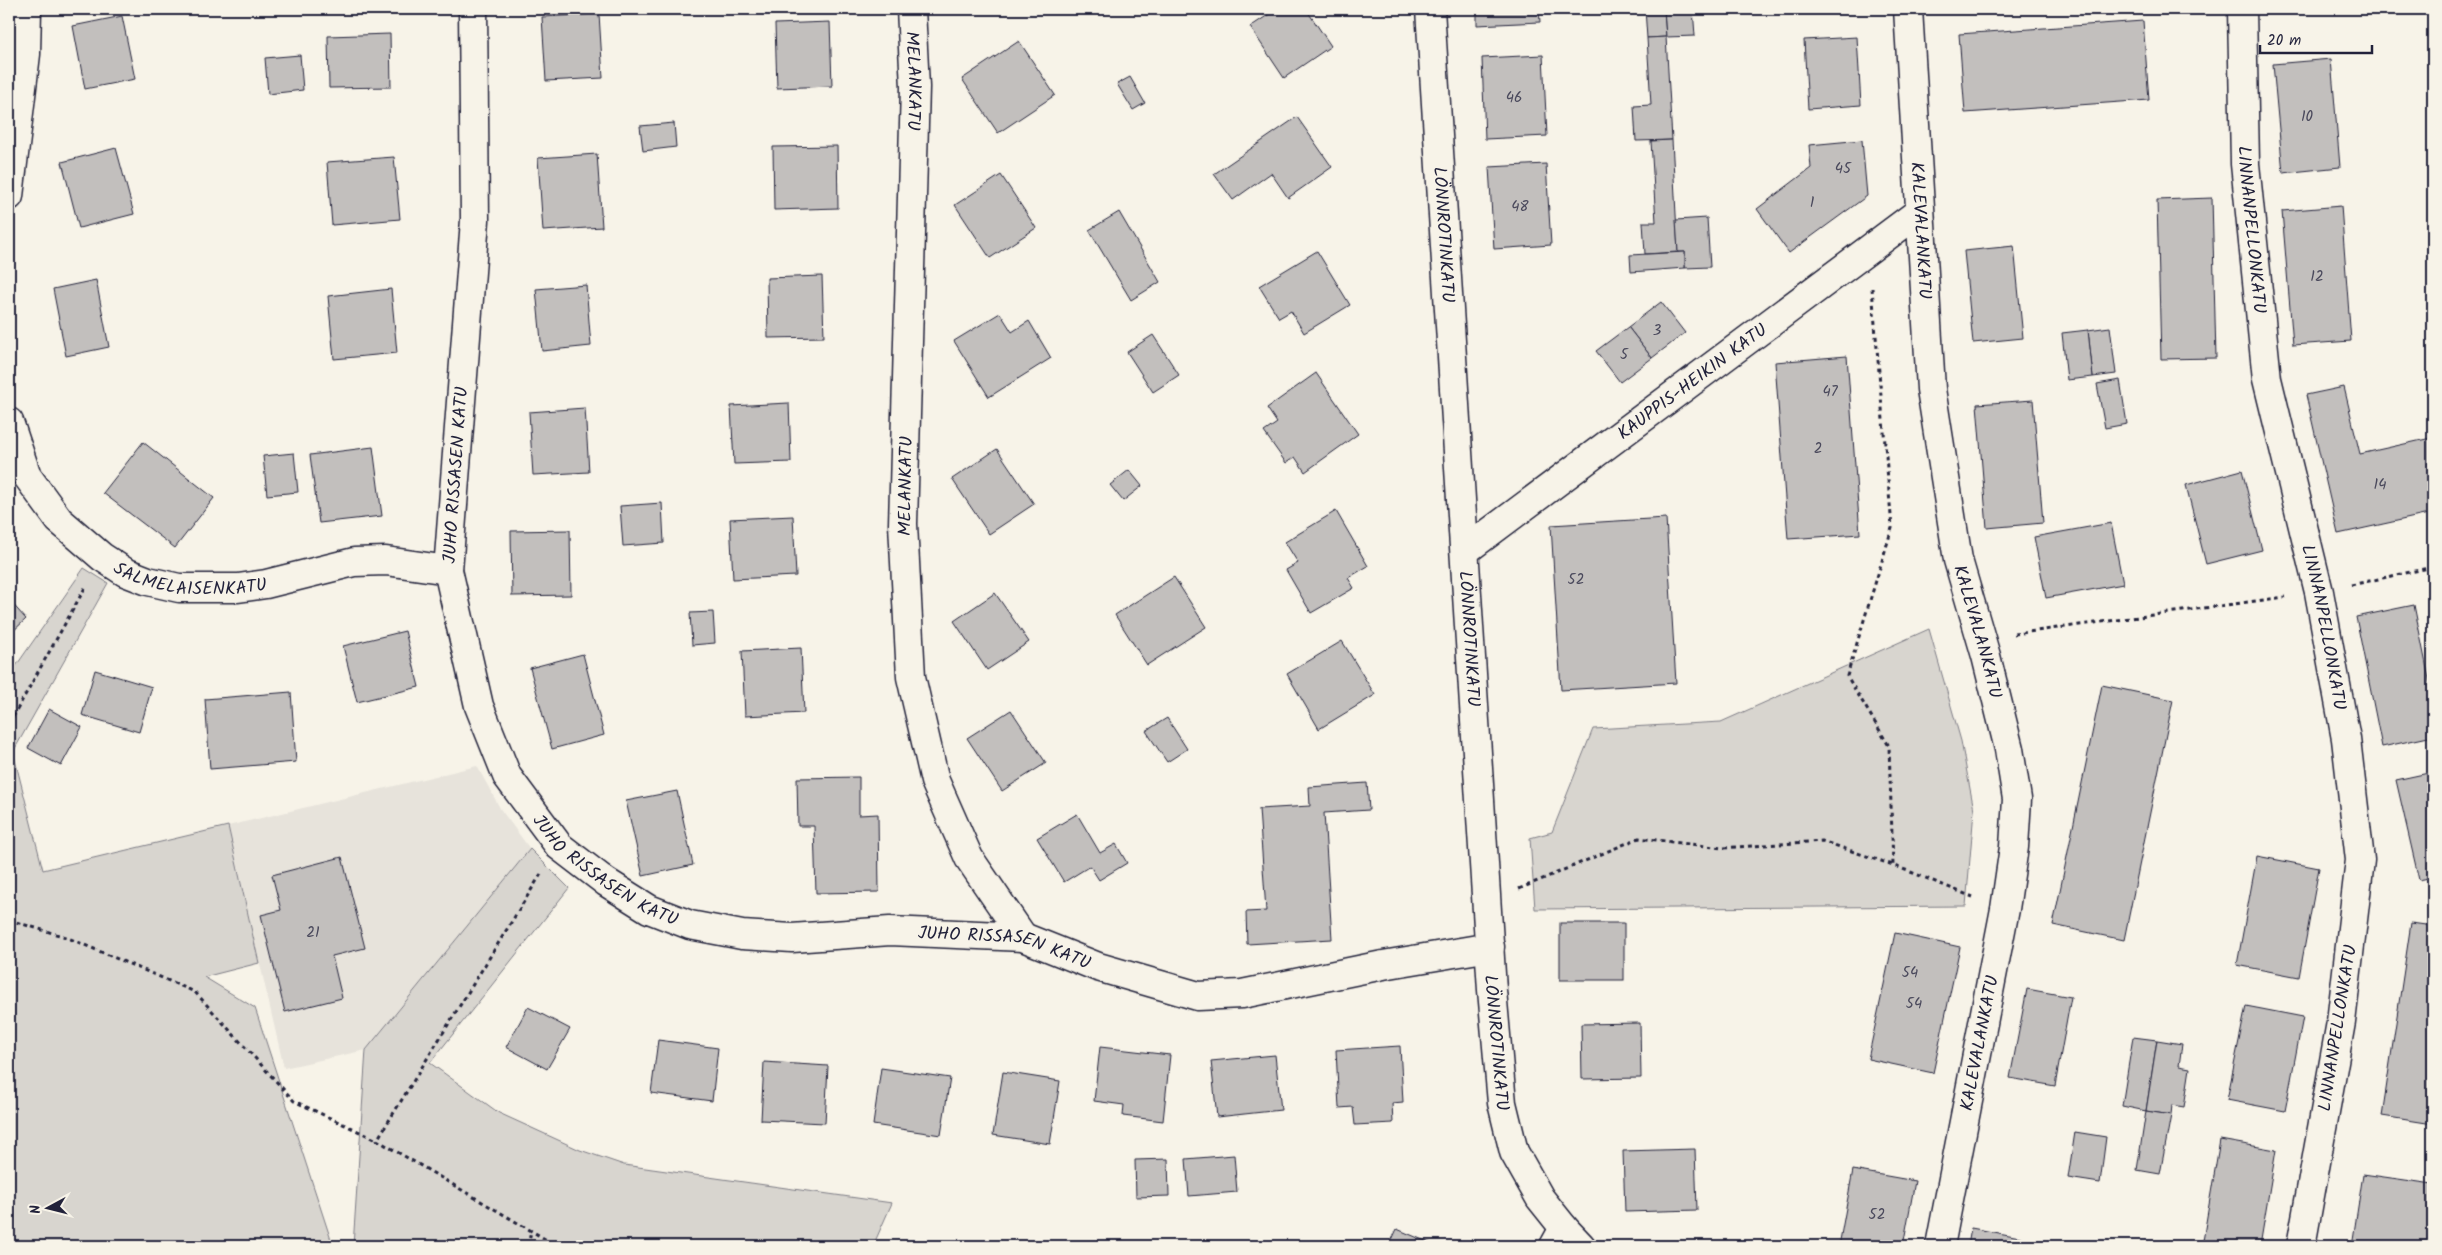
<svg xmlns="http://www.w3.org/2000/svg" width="2442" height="1255" viewBox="0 0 2442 1255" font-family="Kalam,sans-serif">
	<rect width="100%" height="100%" fill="#f7f3e8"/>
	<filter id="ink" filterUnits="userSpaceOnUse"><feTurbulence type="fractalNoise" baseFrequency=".02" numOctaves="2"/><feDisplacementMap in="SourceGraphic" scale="10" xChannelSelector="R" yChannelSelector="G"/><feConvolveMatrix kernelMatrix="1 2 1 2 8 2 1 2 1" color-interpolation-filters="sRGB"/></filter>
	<g filter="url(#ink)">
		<!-- built -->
		<path fill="#e7e3db" d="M477 766 501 810 530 849 366 1050 284 1068 228 826Z"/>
		<!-- green -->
		<g fill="#d8d5cf" stroke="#7d7c85">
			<path d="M84 568 108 583 13 752 43 870 228 826 259 963 204 977 255 1008 333 1246H9V676Z"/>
			<path d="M1929 629 1961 741 1974 810 1966 906 1535 909 1530 838 1552 832 1593 729 1721 722Z"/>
			<path d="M530 849 569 888 430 1063 499 1113 580 1150 624 1165 892 1203 873 1246H353L366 1050Z"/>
		</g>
		<!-- building -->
		<g fill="#c2bfbd" stroke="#22223b">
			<path d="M1277 9H1306L1331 46 1284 78 1250 27Z"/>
			<path d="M1477 9H1539L1540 22 1477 25Z"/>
			<path d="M1645 9H1664L1666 37 1647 38Z"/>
			<path d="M1664 9H1693L1695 36 1666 37Z"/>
			<path d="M599 14 603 78 546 81 542 17Z"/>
			<path d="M122 16 135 79 85 89 73 26Z"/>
			<path d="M2143 21 2149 100 1965 113 1959 34Z"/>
			<path d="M830 22 832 86 777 88 775 24Z"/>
			<path d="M390 34 391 87 329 88 328 36Z"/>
			<path d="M1666 37 1672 140 1636 141 1634 106 1651 105 1647 38Z"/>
			<path d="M1857 37 1861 105 1808 109 1804 40Z"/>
			<path d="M1019 41 1055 95 998 133 962 79Z"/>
			<path d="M300 55 303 90 268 94 265 58Z"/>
			<path d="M1543 55 1547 136 1485 139 1482 58Z"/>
			<path d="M2331 59 2340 167 2283 173 2273 64Z"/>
			<path d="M1130 77 1145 103 1133 110 1117 84Z"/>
			<path d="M1297 117 1332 167 1288 198 1271 173 1233 200 1214 174Z"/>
			<path d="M674 123 676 147 643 151 640 126Z"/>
			<path d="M1672 140 1678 252 1645 254 1643 222H1656L1651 141Z"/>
			<path d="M1862 140 1867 196 1789 253 1757 209 1811 168 1809 145Z"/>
			<path d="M837 146 838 208 774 210 773 147Z"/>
			<path d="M116 148 134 214 79 228 62 162Z"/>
			<path d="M597 154 602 227 543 231 538 158Z"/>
			<path d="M394 157 400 219 332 225 327 162Z"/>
			<path d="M1546 164 1551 245 1494 249 1489 167Z"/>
			<path d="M1001 175 1036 228 990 258 955 205Z"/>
			<path d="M2212 198 2216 358 2161 359 2157 200Z"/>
			<path d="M2341 206 2351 341 2293 345 2282 211Z"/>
			<path d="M1119 212 1160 282 1131 300 1089 230Z"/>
			<path d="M1707 218 1710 267 1685 268V252H1678L1676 220Z"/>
			<path d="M2014 246 2023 338 1973 343 1964 251Z"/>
			<path d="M1317 251 1350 305 1304 333 1291 311 1279 318 1259 286Z"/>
			<path d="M1685 252V268L1631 272 1630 255Z"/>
			<path d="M822 276 824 337 768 338 767 278Z"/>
			<path d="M96 280 109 347 66 356 53 289Z"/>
			<path d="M586 285 591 346 542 351 536 289Z"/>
			<path d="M391 289 397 353 334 359 328 296Z"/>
			<path d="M1661 302 1685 333 1652 358 1628 327Z"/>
			<path d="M1000 313 1012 332 1029 321 1051 358 989 397 954 341Z"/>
			<path d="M1628 327 1652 358 1620 382 1596 351Z"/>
			<path d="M2110 327 2116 374 2093 377 2088 330Z"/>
			<path d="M2088 330 2093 377 2067 380 2062 333Z"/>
			<path d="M1153 335 1179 375 1153 392 1127 352Z"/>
			<path d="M1847 356 1860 534 1788 539 1775 362Z"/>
			<path d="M1316 373 1358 434 1305 472 1295 457 1286 463 1264 432 1277 423 1267 408Z"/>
			<path d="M2120 380 2127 424 2105 428 2097 384Z"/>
			<path d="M2344 387 2360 454 2431 438 2433 447V513L2338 534 2306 395Z"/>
			<path d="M2033 400 2043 523 1987 528 1977 404Z"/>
			<path d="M789 403 791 462 734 464 731 406Z"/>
			<path d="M585 408 589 472 533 475 529 412Z"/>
			<path d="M143 442 214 498 175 548 103 493Z"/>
			<path d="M373 447 382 516 319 523 310 455Z"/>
			<path d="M997 449 1034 504 989 534 952 479Z"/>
			<path d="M294 453 298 492 267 495 263 456Z"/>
			<path d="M1129 470 1142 486 1123 501 1110 485Z"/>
			<path d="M2242 470 2262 550 2206 564 2186 485Z"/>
			<path d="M662 503 664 543 623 546 620 506Z"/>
			<path d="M1336 511 1368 566 1348 578 1354 588 1311 613 1286 570 1298 563 1285 542Z"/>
			<path d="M793 516 796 576 733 579 730 519Z"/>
			<path d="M1666 518 1676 683 1561 690 1551 525Z"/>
			<path d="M2111 523 2123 584 2046 598 2034 537Z"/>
			<path d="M570 530 571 595 512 596 511 531Z"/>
			<path d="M1174 577 1206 627 1147 665 1115 615Z"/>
			<path d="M995 593 1029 642 987 670 954 621Z"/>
			<path d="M9 600 26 619 9 635Z"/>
			<path d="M2414 605 2433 699V736L2382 747 2356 617Z"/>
			<path d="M713 612 715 643 692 645 690 613Z"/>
			<path d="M405 631 419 687 357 702 343 646Z"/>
			<path d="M1342 641 1375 695 1319 729 1287 674Z"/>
			<path d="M801 648 804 713 745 716 742 651Z"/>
			<path d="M583 654 604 735 552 749 530 668Z"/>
			<path d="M95 670 152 687 139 732 82 715Z"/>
			<path d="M2102 685 2173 700 2124 940 2053 925Z"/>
			<path d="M291 692 296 762 210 769 205 699Z"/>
			<path d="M49 709 82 727 61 766 28 748Z"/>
			<path d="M1011 710 1046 763 1002 791 967 738Z"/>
			<path d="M1167 718 1187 749 1167 762 1146 731Z"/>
			<path d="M2433 772V877L2419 880 2396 780Z"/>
			<path d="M859 777V815L878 814 879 892 816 893 814 826H798L797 778Z"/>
			<path d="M1367 783 1369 810 1324 813 1332 939 1247 944 1246 912 1266 911 1259 809 1310 806 1309 787Z"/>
			<path d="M677 791 693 865 643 876 626 801Z"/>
			<path d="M1077 814 1100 853 1116 844 1127 863 1099 880 1090 866 1064 882 1037 838Z"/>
			<path d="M2257 856 2319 868 2299 977 2237 965Z"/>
			<path d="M342 857 365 948 332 956 342 998 285 1012 261 915 281 910 272 875Z"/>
			<rect x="1560" y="923" width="64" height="57"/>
			<path d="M2411 923 2433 926V1124L2382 1116Z"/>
			<path d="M1895 933 1960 947 1933 1073 1868 1059Z"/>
			<path d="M2027 989 2071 997 2055 1086 2010 1078Z"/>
			<path d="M2246 1006 2303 1017 2285 1111 2227 1100Z"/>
			<path d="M528 1007 570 1029 547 1069 506 1047Z"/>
			<path d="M1640 1023 1641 1078 1582 1079 1581 1024Z"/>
			<path d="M2133 1037 2157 1040 2146 1111 2122 1106Z"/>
			<path d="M658 1040 718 1048 712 1101 651 1093Z"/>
			<path d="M2157 1040 2182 1044 2179 1066 2190 1068 2184 1107 2172 1105 2171 1115 2146 1111Z"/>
			<path d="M1400 1046 1403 1102 1392 1103 1393 1123 1355 1125 1353 1107 1339 1108 1336 1050Z"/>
			<path d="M1100 1047 1170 1055 1163 1121 1123 1116 1124 1105 1094 1101Z"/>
			<path d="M1275 1055 1281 1110 1217 1117 1211 1061Z"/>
			<path d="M764 1062 828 1066 825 1123 761 1120Z"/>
			<path d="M881 1068 950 1078 941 1135 873 1125Z"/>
			<path d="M1003 1072 1060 1081 1050 1144 993 1135Z"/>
			<path d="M2146 1111 2171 1115 2160 1174 2137 1170Z"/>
			<path d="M2075 1132 2106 1137 2100 1183 2068 1178Z"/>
			<path d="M2220 1140 2276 1150 2260 1246H2202Z"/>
			<path d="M1695 1149 1697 1210 1625 1212 1623 1151Z"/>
			<path d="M1234 1155 1237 1192 1189 1196 1186 1159Z"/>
			<path d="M1168 1159 1169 1196 1136 1197 1135 1160Z"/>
			<path d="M1853 1170 1915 1181 1903 1246H1839Z"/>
			<path d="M2363 1174 2433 1184V1226L2430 1246H2352Z"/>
			<path d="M1971 1228 2069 1246H1968Z"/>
			<path d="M1397 1229 1437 1246H1389Z"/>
		</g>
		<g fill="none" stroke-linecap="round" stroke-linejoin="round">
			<!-- street casing -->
			<g stroke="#22223b" stroke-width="31">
				<g id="street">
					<path id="s1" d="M473 9 475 220 448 570 479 706 507 776 559 846 606 882 649 909 690 925 742 935 792 938 890 931 1023 937 1098 967 1198 996 1242 994 1383 965 1490 947"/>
					<path id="s2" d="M911 9 915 87 903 524 911 677 935 781 969 858 1023 937"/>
					<path id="s3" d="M1908 9 1931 389 1958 560 1986 656 2009 749 2017 799 2014 847 2005 909 1940 1246"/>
					<path id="s4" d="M2242 9 2245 164 2267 379 2319 592 2346 739 2360 860 2341 1022 2301 1246"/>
					<path d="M9 196 26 54 27 9"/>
					<path id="s5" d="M9 422 27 476 59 520 102 557 125 572 148 581 179 588H238L266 584 354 562 386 561 448 570"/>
					<path id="s6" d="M1466 550 1919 212"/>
					<path d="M1554 1246 1564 1228"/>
				</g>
			</g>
			<!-- secondary casing -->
			<g stroke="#22223b" stroke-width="31">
				<g id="secondary">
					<path id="s7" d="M1430 9 1492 990 1502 1103 1514 1152 1540 1198 1564 1228 1581 1246"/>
				</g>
			</g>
			<!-- path -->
			<g stroke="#22223b" stroke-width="3" stroke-dasharray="4 4" stroke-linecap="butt">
				<path d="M1872 288 1892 528 1847 676 1889 746 1893 865"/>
				<path d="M2351 585 2433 567"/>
				<path d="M2014 634 2285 597"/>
				<path d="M9 724 86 586"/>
				<path d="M541 874 377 1140 557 1246"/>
				<path d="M1519 889 1639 838 1723 848 1822 841 1893 865 1973 897"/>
				<path d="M9 920 66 937 195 992 294 1101 377 1140"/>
				<path d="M528 1246 531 1231"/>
			</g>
			<!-- street -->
			<use href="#street" stroke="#f7f3e8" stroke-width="28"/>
			<!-- secondary -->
			<use href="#secondary" stroke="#f7f3e8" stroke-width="28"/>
		</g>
	</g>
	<g text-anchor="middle" stroke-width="4" stroke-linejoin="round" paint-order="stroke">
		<!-- number labels -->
		<g font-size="15" fill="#4a495c">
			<text x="1514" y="102">46</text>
			<text x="2307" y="121">10</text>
			<text x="1843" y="173">45</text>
			<text x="1812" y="207">1</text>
			<text x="1520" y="211">48</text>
			<text x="2317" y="281">12</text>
			<text x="1657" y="335">3</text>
			<text x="1624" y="359">5</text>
			<text x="1830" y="396">47</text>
			<text x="1818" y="453">2</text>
			<text x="2380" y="489">14</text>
			<text x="1576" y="584">52</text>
			<text x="313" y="937">21</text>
			<text x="1910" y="977">54</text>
			<text x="1914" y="1008">54</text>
			<text x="1877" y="1219">52</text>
		</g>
		<!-- street labels -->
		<g font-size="18" fill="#22223b" stroke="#f7f3e8">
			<text dy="6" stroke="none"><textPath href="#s2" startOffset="72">MELANKATU</textPath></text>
			<text dy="6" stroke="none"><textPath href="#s4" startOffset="221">LINNANPELLONKATU</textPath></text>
			<text dy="6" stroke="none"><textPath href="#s3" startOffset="222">KALEVALANKATU</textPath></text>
			<text dy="6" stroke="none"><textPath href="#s7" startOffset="226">LÖNNROTINKATU</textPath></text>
			<text dy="6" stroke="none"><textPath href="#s6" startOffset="282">KAUPPIS-HEIKIN KATU</textPath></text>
			<text transform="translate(455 475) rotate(-86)" y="6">JUHO RISSASEN KATU</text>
			<text transform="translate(905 486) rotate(-89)" y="6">MELANKATU</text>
			<text dy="6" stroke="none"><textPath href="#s5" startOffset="262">SALMELAISENKATU</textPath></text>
			<text dy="6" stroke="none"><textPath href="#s4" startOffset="626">LINNANPELLONKATU</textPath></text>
			<text dy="6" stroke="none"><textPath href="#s3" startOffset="628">KALEVALANKATU</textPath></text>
			<text dy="6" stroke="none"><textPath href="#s7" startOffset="631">LÖNNROTINKATU</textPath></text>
			<text dy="6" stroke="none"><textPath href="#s1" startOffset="916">JUHO RISSASEN KATU</textPath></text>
			<text dy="6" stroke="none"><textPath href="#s1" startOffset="1336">JUHO RISSASEN KATU</textPath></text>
			<text transform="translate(2337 1028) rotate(-81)" y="6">LINNANPELLONKATU</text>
			<text dy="6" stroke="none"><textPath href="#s7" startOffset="1036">LÖNNROTINKATU</textPath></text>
			<text transform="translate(1979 1043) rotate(-79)" y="6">KALEVALANKATU</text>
		</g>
	</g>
	<!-- margin -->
	<rect width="2442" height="1255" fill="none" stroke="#f7f3e8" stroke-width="30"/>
	<rect x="15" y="15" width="2412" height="1225" fill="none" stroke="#22223b" stroke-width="2" filter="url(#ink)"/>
	<!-- north arrow -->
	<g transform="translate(48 1208) rotate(263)" stroke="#f7f3e8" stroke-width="4" paint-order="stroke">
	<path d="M0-4L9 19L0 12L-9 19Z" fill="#22223b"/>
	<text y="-8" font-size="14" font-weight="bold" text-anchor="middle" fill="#22223b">N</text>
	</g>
	<!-- scale -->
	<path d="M2260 45v8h112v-8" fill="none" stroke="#22223b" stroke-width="2.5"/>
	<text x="2267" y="45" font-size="15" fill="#22223b" stroke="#f7f3e8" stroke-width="4" paint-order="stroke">20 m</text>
</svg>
